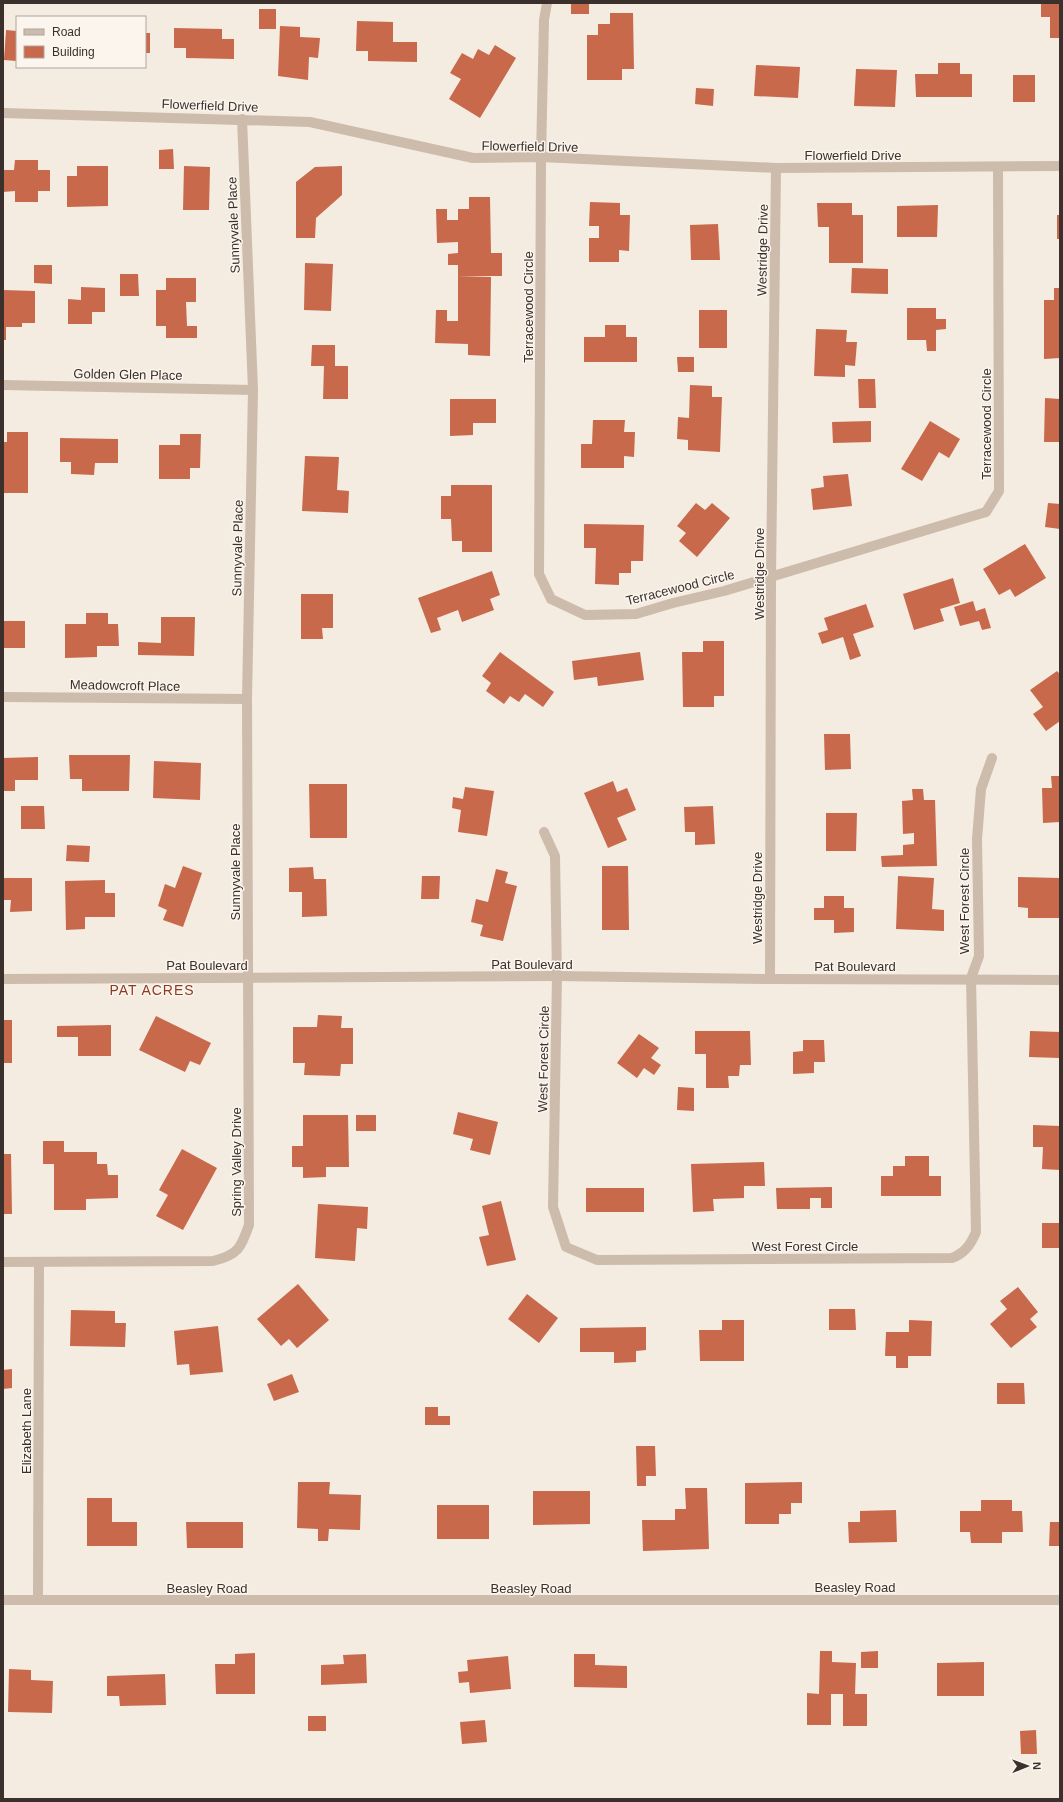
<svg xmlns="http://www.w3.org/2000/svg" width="1063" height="1802" viewBox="0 0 1063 1802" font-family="Arial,sans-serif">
	<rect width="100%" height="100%" fill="#f4ebe1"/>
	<!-- building -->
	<g fill="#c8694b">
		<rect x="571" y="3" width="18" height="11"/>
		<path d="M1041 3H1060V38H1050V17H1041Z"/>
		<rect x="259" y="9" width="17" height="20"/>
		<path d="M610 13H633L634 69H622V80H587V35H598V24H610Z"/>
		<path d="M357 21 393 22V42H417V62L368 61V51H356Z"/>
		<path d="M280 26 300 27V37L320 38 318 58 309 57 308 80 278 76Z"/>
		<path d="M174 28 222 29V39H234V59L186 58V48H174Z"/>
		<path d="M6 30 17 31V61L4 60Z"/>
		<rect x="145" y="33" width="5" height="20"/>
		<path d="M495 45 516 58 480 118 449 99 461 79 450 73 462 53 473 59 478 49 489 55Z"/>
		<path d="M938 63H960V74H972V97H916L915 74H938Z"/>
		<path d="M756 65 800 67 798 98 754 96Z"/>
		<path d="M856 69 897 70 895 107 854 106Z"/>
		<rect x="1013" y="75" width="22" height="27"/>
		<path d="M696 88 714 89 713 106 695 104Z"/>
		<path d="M173 149 174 169H159V150Z"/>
		<path d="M15 160H38V170H50V191H38V202H15V191L3 192V170H14Z"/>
		<path d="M77 166H108V206L67 207V176H77Z"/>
		<path d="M184 166 210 167 209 210H183Z"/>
		<path d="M342 166V195L316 218 315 238H296V182L315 167Z"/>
		<path d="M469 197H490L491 253H502V276H458V265H448V254L458 253V242L437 243 436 209H447V220H458V209H469Z"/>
		<path d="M590 202 620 203V215H630L629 251 619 250V262H589V238H599V226H589Z"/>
		<path d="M817 203H852V215H863V263H829V227H818Z"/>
		<path d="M938 205 937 237H897V206Z"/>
		<rect x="1057" y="215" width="3" height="24"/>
		<path d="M718 224 720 260H691L690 225Z"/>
		<path d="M305 263 333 264 331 311 304 310Z"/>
		<path d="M34 265H52V284L34 283Z"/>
		<path d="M852 268 888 269V294L851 293Z"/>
		<path d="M120 274H138L139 296H120Z"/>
		<path d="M458 276 491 277 490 356 468 355V344L435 343 436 310H447V321H458Z"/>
		<path d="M166 278H196V302H186L187 326H197V338H166V326H156V290H166Z"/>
		<path d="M81 287 105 288V312H92V324H68V299L81 300Z"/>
		<path d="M1054 288H1060V358L1044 359V300H1054Z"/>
		<path d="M3 290 35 291V323H22V327H6V340H3Z"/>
		<path d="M907 308H936V319H946V329L936 330V351H927L926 340H907Z"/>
		<rect x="699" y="310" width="28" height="38"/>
		<path d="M605 325H626V337H637V362H584V337H605Z"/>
		<path d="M816 329 847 330 846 342H857L855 366 845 365V377L814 376Z"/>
		<path d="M312 345H335V366H348V399H323L324 366H311Z"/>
		<path d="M677 357H694V372H678Z"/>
		<path d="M858 379H875L876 408H859Z"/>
		<path d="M690 385 712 386V397H722L720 452 688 450V440L677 439 678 417 689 418Z"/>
		<path d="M1045 398 1060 399V442H1044Z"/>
		<path d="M450 399H496V423H473V435L450 436Z"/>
		<path d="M593 420H625L624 432H635L634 457 624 456V468H581V444H592Z"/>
		<path d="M871 421V442L833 443 832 422Z"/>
		<path d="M930 421 960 439 949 458 939 452 922 481 901 469Z"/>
		<path d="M7 432H28V493H3V442H7Z"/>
		<path d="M180 434H201L200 468H190V479H159V445H180Z"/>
		<path d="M60 438 118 439V463H95L94 475 71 474V462H60Z"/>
		<path d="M305 456 339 457 337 490 349 491 348 513 302 511Z"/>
		<path d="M848 474 852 506 813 510 811 489 824 487 823 476Z"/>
		<path d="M451 485H492V552H462V541H452L451 519H441V496H451Z"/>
		<path d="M696 503 705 510 712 503 730 518 697 557 679 541 686 533 677 526Z"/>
		<path d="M1048 503 1060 504V529L1045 527Z"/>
		<path d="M584 524 644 525 643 561H631V573H619V585L595 584 596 548H584Z"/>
		<path d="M1025 544 1046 578 1015 597 1010 589 999 595 983 569Z"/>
		<path d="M492 571 500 595 490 599 494 610 462 622 458 610 437 618 441 630 431 633 418 598Z"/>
		<path d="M953 578 960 603 940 609 944 621 914 630 903 594Z"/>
		<path d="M301 594H333V628H322L323 639H301Z"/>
		<path d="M973 601 976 611 985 608 991 628 982 630 979 621 960 626 954 607Z"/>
		<path d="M866 604 874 627 853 634 861 656 850 660 843 637 822 644 818 633 828 630 824 618Z"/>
		<path d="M86 613H108V624H118L119 646H97V657L65 658V624H86Z"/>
		<path d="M161 617H195L194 656 138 655V642L161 643Z"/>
		<rect x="3" y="621" width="22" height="27"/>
		<path d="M703 641H724V696H714V707H683L682 652H703Z"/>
		<path d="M500 652 554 692 543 707 525 694 519 702 510 696 504 704 486 691 491 683 482 676Z"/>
		<path d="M640 652 644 680 598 686 597 677 574 680 572 661Z"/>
		<path d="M1057 671 1060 674V721L1046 731 1033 714 1043 707 1030 690Z"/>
		<path d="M824 734H850L851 769 825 770Z"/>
		<path d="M69 755H130L129 791H82V779H70Z"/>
		<path d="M38 757V780H15V791H3V758Z"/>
		<path d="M154 761 201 763 200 800 153 798Z"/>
		<path d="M1051 776H1060V822L1043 823 1042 788H1052Z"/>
		<path d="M613 781 617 792 627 788 636 810 617 818 627 840 608 848 584 793Z"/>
		<path d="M309 784H347V838H310Z"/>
		<path d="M465 787 494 791 487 836 458 832 461 810 452 808 453 797 463 799Z"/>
		<path d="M912 789H923L924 800H935L937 866 882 867 881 856 903 855V845L914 844V833L903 834 902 801 913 800Z"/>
		<path d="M21 806H44L45 829H21Z"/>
		<path d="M713 806 715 844 695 845V832H685L684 807Z"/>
		<path d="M826 813H857L856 851H826Z"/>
		<path d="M67 845 90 846 89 862 66 861Z"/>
		<path d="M183 866 202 873 183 927 163 920 167 910 158 906 165 884 175 888Z"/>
		<path d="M602 866H628L629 930H602Z"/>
		<path d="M313 867 314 879H326L327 916 302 917V892H289V868Z"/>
		<path d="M496 869 508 872 505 883 517 886 503 941 480 936 483 925 471 922 476 899 488 902Z"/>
		<path d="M422 876H440L439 899H421Z"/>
		<path d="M898 876 934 878 932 909 944 910V931L896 929Z"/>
		<path d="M1018 877 1060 878V918H1028V908L1018 907Z"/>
		<path d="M3 878H32V911L10 912 11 900H3Z"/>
		<path d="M105 880V893H115V917H85V929L66 930 65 881Z"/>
		<path d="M824 896H844V908H854V932L834 933V920H814V908H824Z"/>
		<path d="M318 1015 342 1016 341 1028H353V1064H341L340 1076 304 1075 305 1063H293V1027H317Z"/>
		<path d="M156 1016 211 1043 200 1065 190 1061 185 1072 139 1050Z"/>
		<rect x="3" y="1020" width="9" height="43"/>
		<path d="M111 1025V1056H78V1037H57V1026Z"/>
		<path d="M695 1031H750L751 1065H740L739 1076H728L729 1088H706V1054H695Z"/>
		<path d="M1030 1031 1060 1032V1058L1029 1057Z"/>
		<path d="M639 1034 659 1048 651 1058 661 1065 654 1075 644 1068 637 1078 617 1063Z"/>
		<path d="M803 1040H824L825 1062H814V1073L793 1074V1052L803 1051Z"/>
		<path d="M678 1087 694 1088V1111L677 1110Z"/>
		<path d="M458 1112 498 1122 490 1155 470 1150 473 1139 453 1134Z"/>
		<path d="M303 1115H348L349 1167H326V1177L303 1178V1167H292V1146H303Z"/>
		<rect x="356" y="1115" width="20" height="16"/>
		<path d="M1033 1125 1060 1126V1170L1042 1169 1043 1147H1033Z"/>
		<path d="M43 1141H64V1152H97V1164H107L108 1175H118V1198L86 1199V1210H54V1164H43Z"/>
		<path d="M182 1149 217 1168 183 1230 156 1216 168 1195 159 1190Z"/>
		<path d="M3 1154H11L12 1214H3Z"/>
		<path d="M905 1156H929V1176H941V1196H881V1176H893V1166H905Z"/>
		<path d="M764 1162 765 1186H744V1198L713 1199 714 1211 693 1212 691 1164Z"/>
		<path d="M832 1187V1208H821V1198H810V1209H777L776 1188Z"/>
		<rect x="586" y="1188" width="58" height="24"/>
		<path d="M501 1201 516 1260 487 1266 479 1237 489 1235 482 1206Z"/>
		<path d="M318 1204 368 1207 367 1229 357 1228 355 1261 315 1258Z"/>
		<rect x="1042" y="1223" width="18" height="25"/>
		<path d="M298 1284 329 1320 297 1348 289 1339 281 1346 257 1319Z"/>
		<path d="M1018 1287 1038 1312 1030 1319 1037 1327 1011 1348 990 1324 1007 1309 1000 1301Z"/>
		<path d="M527 1294 558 1318 539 1343 508 1319Z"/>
		<path d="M829 1309H855L856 1330H829Z"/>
		<path d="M71 1310 115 1311V1323H126L125 1347 70 1346Z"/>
		<path d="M722 1320H744V1361H700L699 1330H722Z"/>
		<path d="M909 1320 932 1321 931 1356H908V1368H896V1356H885L886 1332H909Z"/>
		<path d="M218 1326 223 1372 190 1375 189 1364 177 1365 174 1331Z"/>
		<path d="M646 1327V1350L636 1351V1362L614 1363V1352H580V1328Z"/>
		<path d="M12 1369V1388L3 1389V1370Z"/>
		<path d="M292 1374 299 1392 274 1401 267 1384Z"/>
		<path d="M997 1383H1024L1025 1404H997Z"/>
		<path d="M425 1407H438V1416H450V1425H425Z"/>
		<path d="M636 1446H655L656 1476H646V1486H637Z"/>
		<path d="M298 1482H330L329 1494 361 1495 360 1530 329 1529 328 1541H318V1529L297 1528Z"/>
		<path d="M802 1482V1503H791V1514H779V1524H745V1483Z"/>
		<path d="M685 1488H707L709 1549 643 1551 642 1520H675V1509H686Z"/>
		<path d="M533 1491H590V1524L533 1525Z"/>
		<path d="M87 1498H112V1522H137V1546H87Z"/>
		<path d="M981 1500H1012V1511H1022L1023 1532H1002V1543H971L970 1532H960V1511H981Z"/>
		<rect x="437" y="1505" width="52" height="34"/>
		<path d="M896 1510 897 1542 849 1543 848 1522H860V1511Z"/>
		<path d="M186 1522H243V1548H187Z"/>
		<path d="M1050 1522H1060V1546H1049Z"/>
		<path d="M820 1651H832V1662L856 1663 855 1694H867V1726H843V1694H831V1725H807V1693L819 1694Z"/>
		<path d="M878 1651V1668H861V1652Z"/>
		<path d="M255 1653V1694H216L215 1664H235V1654Z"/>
		<path d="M366 1654 367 1683 321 1685V1665L344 1664 343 1655Z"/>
		<path d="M574 1654H595V1665L627 1666V1688L574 1687Z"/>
		<path d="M508 1656 511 1689 470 1693 469 1682 459 1683 458 1672 468 1671 467 1660Z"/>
		<path d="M984 1662V1696H937V1663Z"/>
		<path d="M9 1669 31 1670V1680L53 1681 52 1713 8 1712Z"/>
		<path d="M165 1674 166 1705 120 1706 119 1696H107V1676Z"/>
		<rect x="308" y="1716" width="18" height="15"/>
		<path d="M485 1720 487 1742 462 1744 460 1722Z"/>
		<path d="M1036 1730 1037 1754H1021L1020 1731Z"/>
	</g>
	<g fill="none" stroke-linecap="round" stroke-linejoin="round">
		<!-- minor -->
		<g stroke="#cdbbac" stroke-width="10">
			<path d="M547 3 544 20 541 157 539 574 551 599 585 615 636 614 673 603 724 591 986 512 999 491 998 167"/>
			<path d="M3 113 310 122 473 158 541 157 776 168 1060 166"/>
			<path d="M3 385 253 390"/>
			<path d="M3 697 247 699"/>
			<path d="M544 832 555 856 557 976 553 1207 566 1247 597 1260 952 1258C965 1253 971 1244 976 1232L971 978 979 956 977 839 981 789 992 758"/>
			<path d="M3 979 557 976 770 979 1060 980"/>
			<path d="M770 979 771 576 776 168"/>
			<path d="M3 1262 213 1261C238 1255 241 1248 249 1225L247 699 253 390 242 119"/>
			<path d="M3 1600H1060"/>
			<path d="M38 1600 39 1262"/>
		</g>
	</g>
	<g text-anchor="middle" stroke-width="3" stroke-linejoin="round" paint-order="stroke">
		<!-- street labels -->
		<g font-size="13" fill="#3b302b" stroke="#fbf5ee">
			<text transform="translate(210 105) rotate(2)" y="5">Flowerfield Drive</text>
			<text transform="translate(530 146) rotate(1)" y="5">Flowerfield Drive</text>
			<text x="853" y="160">Flowerfield Drive</text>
			<text transform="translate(233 225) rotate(-92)" y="5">Sunnyvale Place</text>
			<text transform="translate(762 250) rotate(-89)" y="5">Westridge Drive</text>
			<text transform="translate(528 307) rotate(-90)" y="5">Terracewood Circle</text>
			<text transform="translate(128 374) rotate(1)" y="5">Golden Glen Place</text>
			<text transform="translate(986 424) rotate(-90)" y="5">Terracewood Circle</text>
			<text transform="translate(237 548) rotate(-89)" y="5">Sunnyvale Place</text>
			<text transform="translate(759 574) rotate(-90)" y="5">Westridge Drive</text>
			<text transform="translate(680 587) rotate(-14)" y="5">Terracewood Circle</text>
			<text transform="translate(125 685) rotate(1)" y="5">Meadowcroft Place</text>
			<text transform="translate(235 872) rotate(-90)" y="5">Sunnyvale Place</text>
			<text transform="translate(757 898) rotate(-90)" y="5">Westridge Drive</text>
			<text transform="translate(964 901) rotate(-90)" y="5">West Forest Circle</text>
			<text x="532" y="969">Pat Boulevard</text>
			<text x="207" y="970">Pat Boulevard</text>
			<text x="855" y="971">Pat Boulevard</text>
			<text transform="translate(543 1059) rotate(-89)" y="5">West Forest Circle</text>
			<text transform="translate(236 1162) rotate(-90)" y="5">Spring Valley Drive</text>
			<text x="805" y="1251">West Forest Circle</text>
			<text transform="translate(26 1431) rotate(-90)" y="5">Elizabeth Lane</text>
			<text x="855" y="1592">Beasley Road</text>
			<text x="207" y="1593">Beasley Road</text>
			<text x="531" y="1593">Beasley Road</text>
		</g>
		<!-- neighbourhood labels -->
		<g font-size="14" letter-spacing="1" fill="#8c3b22" stroke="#fbf5ee">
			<text x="152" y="995">PAT ACRES</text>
		</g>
	</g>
	<!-- border -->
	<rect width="1063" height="1802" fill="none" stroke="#3b302b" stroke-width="8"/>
	<!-- legend -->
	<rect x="16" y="16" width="130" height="52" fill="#fbf5ee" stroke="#aea6a0"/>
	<rect x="24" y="29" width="20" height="6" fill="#cdbbac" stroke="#aea6a0"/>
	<text x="52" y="36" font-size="12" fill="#3b302b">Road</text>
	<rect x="24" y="46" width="20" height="12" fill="#c8694b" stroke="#aea6a0"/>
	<text x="52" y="56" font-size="12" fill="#3b302b">Building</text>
	<!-- north arrow -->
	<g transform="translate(1027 1766) rotate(89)" stroke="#fbf5ee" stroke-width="3" paint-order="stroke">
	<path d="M0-3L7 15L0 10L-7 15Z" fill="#3b302b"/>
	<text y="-6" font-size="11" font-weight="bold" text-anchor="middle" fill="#3b302b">N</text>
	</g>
</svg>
